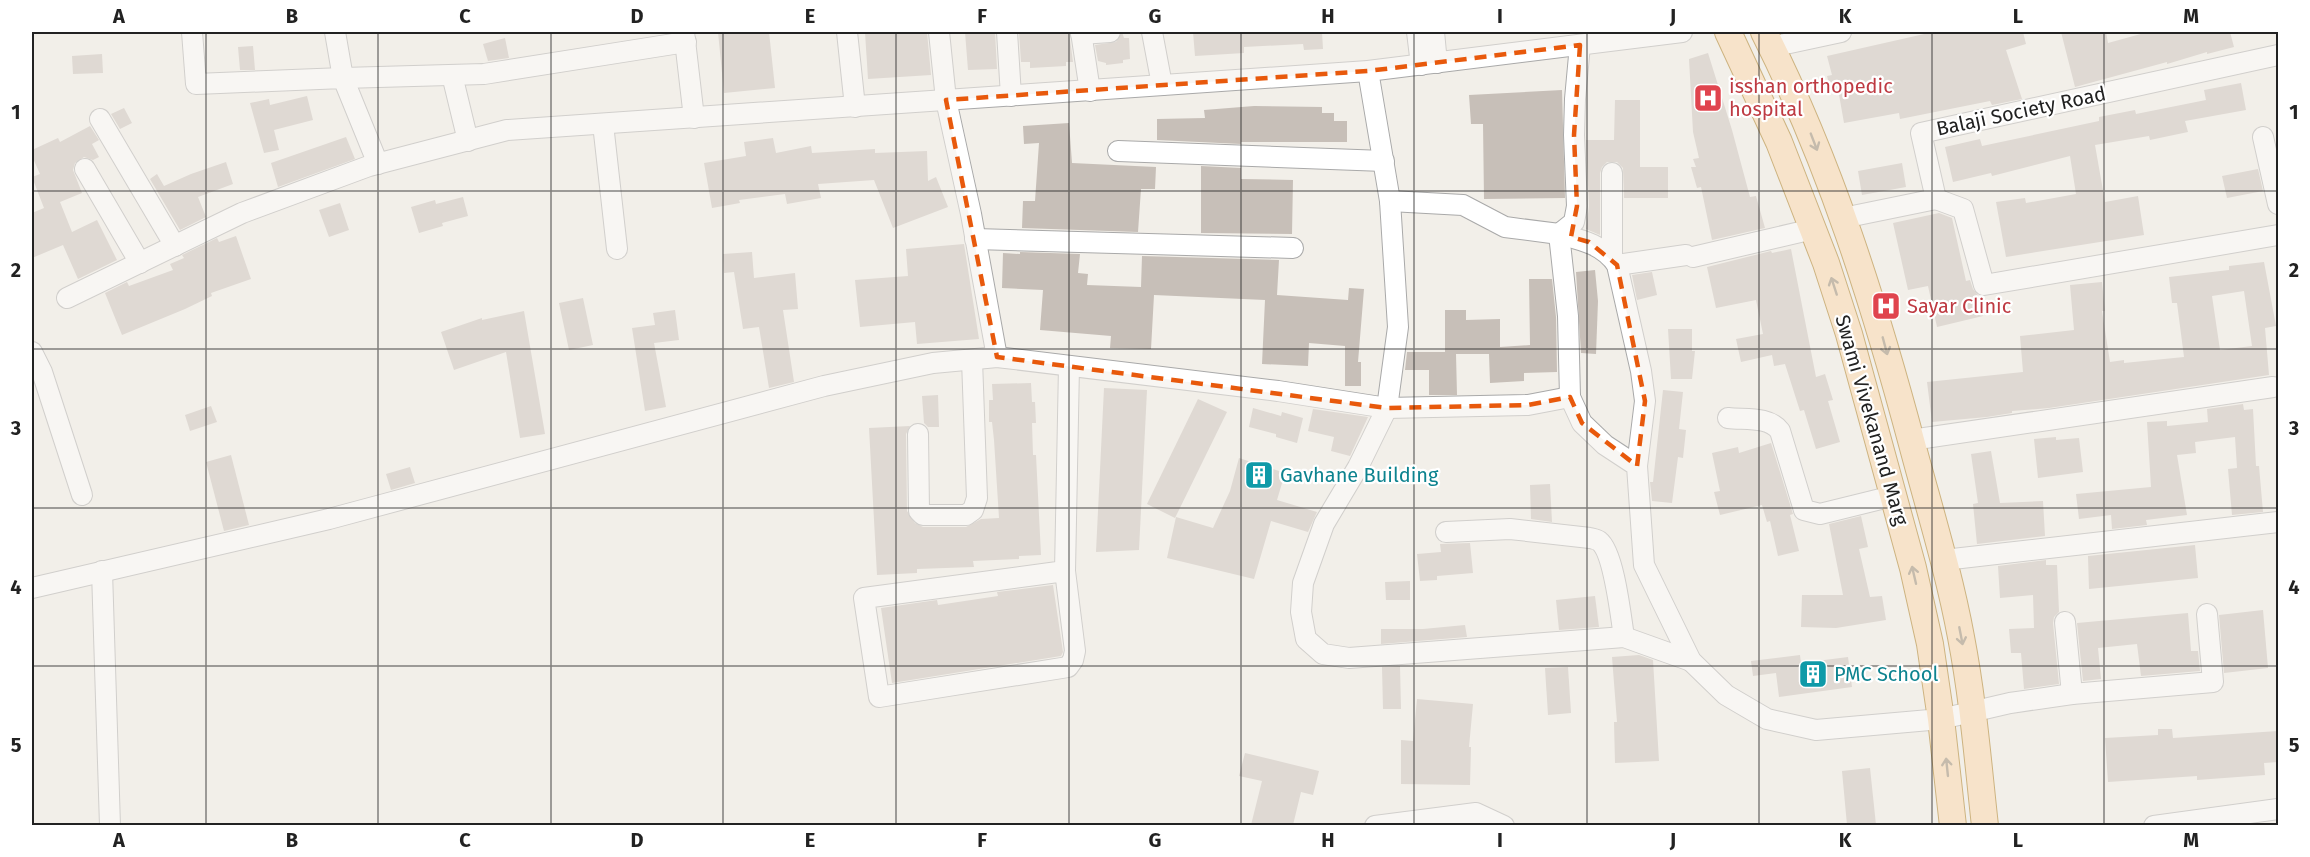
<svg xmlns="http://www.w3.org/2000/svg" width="2310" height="857" viewBox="0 0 2310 857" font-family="'Fira Sans',sans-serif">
	<rect width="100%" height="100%" fill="#f2efe9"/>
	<!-- building -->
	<g fill="#c7bfb8" fill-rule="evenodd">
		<path d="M718 32H769L775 88 724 93Z"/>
		<path d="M865 32H927L931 75 868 79Z"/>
		<path d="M965 32H995L997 69 968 70Z"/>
		<path d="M1019 32H1069L1073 62H1066V66L1030 68V62H1021Z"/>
		<path d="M1122 32 1124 38H1129L1130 59 1123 60V63L1106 65V63L1098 61 1095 45 1116 42Z"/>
		<path d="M1193 32H1322L1323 49 1304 50 1303 44 1244 47V53L1195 56Z"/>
		<path d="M1933 32H2023L2026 44 2006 50 2022 99 1992 105 1990 101 1900 119 1899 113 1844 123 1838 89 1831 91 1827 76 1832 75 1827 56Z"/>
		<path d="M2061 32H2106L2108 43 2148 32H2230L2234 47 2207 54V52L2167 64V62L2075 87Z"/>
		<path d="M505 38 509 58 488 61 483 44Z"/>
		<path d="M253 46 255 70H240L238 47Z"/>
		<path d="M1708 53 1732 130 1750 197 1756 196 1765 228 1712 240 1701 187 1697 188 1691 167H1696L1693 159 1699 158 1693 132 1689 59Z"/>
		<path d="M102 54 103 73 73 74 72 56Z"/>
		<path d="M2241 83 2246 110 2185 121 2188 132 2150 140 2149 136 2095 145 2105 202 2138 196 2144 235 2006 257 1996 202 2025 198 2026 203 2076 194 2070 156 1992 176 1991 173 1953 182 1945 147 1980 139 1982 146 2099 121V117L2135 110 2136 114 2206 100 2204 90Z"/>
		<path d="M1562 90 1565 198 1484 199 1483 124H1471L1469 95Z"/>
		<path d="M307 96 313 120 274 130 279 150 264 153 250 103 269 99 270 105Z"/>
		<path d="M1615 100H1640V167H1668V198H1624L1623 168 1617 162H1607L1602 167 1600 173V235L1586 229 1589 206 1586 140H1614Z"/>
		<path d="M1254 106 1322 107V113H1334V121H1347V142H1241V144L1157 140V119L1205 118 1204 110Z"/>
		<path d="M124 108 132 123 120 129 111 114Z"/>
		<path d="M1069 123 1072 163 1156 167 1155 189H1141L1138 232 1022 228 1023 201H1035L1039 143 1024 144 1023 126Z"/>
		<path d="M90 126 99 140 92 144 99 157 93 160 84 157 75 163 73 170 82 193 60 202 72 232 97 220 117 260 78 279 63 245 32 258V213L44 208 32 177 40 174 32 156V150L58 138 60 142Z"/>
		<path d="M346 137 355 159 278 187 271 163Z"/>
		<path d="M773 138 776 153 811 146 812 153 875 149V153L927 151 928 181 936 177 948 207 893 228 874 180 818 184 821 198 787 204 785 194 739 200 740 203 712 208 704 163 746 156 744 142Z"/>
		<path d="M226 162 233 184 198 197 206 217 180 230 150 179 157 174 164 186 191 174Z"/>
		<path d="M1902 163 1906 187 1862 195 1858 171Z"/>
		<path d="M1201 166 1241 168V179L1293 180 1292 234 1201 233Z"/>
		<path d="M2258 169 2263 191 2227 198 2222 176Z"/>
		<path d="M463 197 468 216 442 223 443 226 419 233 411 207 435 200 436 204Z"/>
		<path d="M340 203 349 230 329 237 319 210Z"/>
		<path d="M1939 213 1952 218 1966 281 1970 280 1973 289 1978 295 1983 316 1937 327 1928 286 1908 290 1893 223Z"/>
		<path d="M236 236 251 279 211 293 212 296 185 309 122 335 105 293 127 282 129 286 173 270 170 264 184 258 182 255 217 238 219 242Z"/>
		<path d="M964 244 979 339 917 344 915 322 860 327 855 280 908 276 906 249Z"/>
		<path d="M1791 249 1816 377 1825 374 1833 400 1828 401 1840 442 1816 449 1804 410 1800 411 1785 364 1774 366 1772 355 1741 362 1736 339 1763 334 1756 300 1716 308 1707 267 1771 251 1772 253Z"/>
		<path d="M752 252 754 278 795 273 798 309 783 310 794 382 769 388 759 327 743 329 734 272 724 273 723 254Z"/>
		<path d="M1020 252 1080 254 1078 273 1088 274 1087 285 1141 287 1142 256 1279 260 1277 295 1348 300 1349 288 1364 289 1358 362H1361V386H1345V346L1309 343 1308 366 1262 364 1265 300 1154 295 1151 349 1110 348 1111 336 1040 330 1043 290 1002 288 1003 253 1020 254Z"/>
		<path d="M2264 262 2276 326 2265 328 2269 375 2049 408 2012 411V413L1987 417 1932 422 1927 382 2023 372 2020 336 2074 330 2070 285 2102 282 2105 311H2102L2110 362 2124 360V363L2184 357 2177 303H2172L2169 277 2229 270V266ZM2244 291 2252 346 2220 350 2212 296Z"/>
		<path d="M1595 270 1598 301 1596 354 1581 353 1576 272Z"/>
		<path d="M1652 272 1657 295 1637 300 1632 275Z"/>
		<path d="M1529 279H1552L1556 317 1557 372 1524 373V381L1490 383 1489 354H1456L1457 395H1429V370H1405L1407 352H1445V310H1466V320L1500 319V347L1530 345Z"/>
		<path d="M583 298 593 345 569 350 559 303Z"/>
		<path d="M675 310 679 340 654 343 666 407 645 411 632 328 655 325 653 313Z"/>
		<path d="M524 311 545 434 520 438 506 352 454 370 441 332 482 318V320Z"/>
		<path d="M1668 329H1692V351H1695L1692 379H1671Z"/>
		<path d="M1031 383 1032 402H1035L1036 423H1032L1033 455H1036L1041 555 1019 556V559L973 561 974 567 917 569V573L877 575 869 428 910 426 906 434 907 511 915 523 923 527H966L981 519 999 518 994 440 992 422H989V400H993L992 384Z"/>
		<path d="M1104 388 1147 390 1139 550 1096 552Z"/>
		<path d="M1663 390 1683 392 1679 429 1686 430 1683 458 1678 457 1672 503 1652 501 1650 482H1653Z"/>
		<path d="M938 395 939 427H928L924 423 922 396Z"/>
		<path d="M1198 399 1227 412 1175 518 1147 504Z"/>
		<path d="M2243 404 2244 410 2253 409 2256 466H2259L2263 512 2232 515 2228 469 2237 468 2235 437 2195 442 2196 453 2177 455 2187 515 2146 520 2147 525 2112 529 2111 515 2079 519 2076 494 2151 487 2147 422 2167 421V426L2208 422 2207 409Z"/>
		<path d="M211 406 217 422 190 431 185 415Z"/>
		<path d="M1253 408 1281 416 1282 412 1303 418 1297 443 1276 437V434L1249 427Z"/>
		<path d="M1313 409 1368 417 1350 456 1331 451 1334 437 1308 431Z"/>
		<path d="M2056 437V440L2079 438 2083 472 2038 478 2034 439Z"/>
		<path d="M1771 443 1793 514 1790 515 1799 551 1778 556 1770 521 1767 522 1762 505 1720 515 1714 492 1720 491 1712 453 1738 447 1739 453Z"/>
		<path d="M1991 451 2000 503 2043 501 2045 536 1977 544 1973 504 1978 503 1971 454Z"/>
		<path d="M231 455 249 525 224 531 206 462Z"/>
		<path d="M1239 458 1285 473 1277 500 1317 512 1308 532 1271 521 1254 579 1167 558 1176 517 1213 528 1230 491Z"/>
		<path d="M410 467 415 483 391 490 386 474Z"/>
		<path d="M1550 484 1552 522 1531 519 1530 485Z"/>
		<path d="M1861 516 1868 547 1859 549 1870 597 1882 596 1886 620 1836 628 1801 627 1802 595H1843L1829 524Z"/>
		<path d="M1470 543 1473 573 1437 576V580L1420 581 1417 554 1441 552 1440 544Z"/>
		<path d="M2195 545 2198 578 2089 589 2088 556Z"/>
		<path d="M2046 560V565H2057L2059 612 2054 617 2053 623 2059 684 2024 689 2021 653H2011L2009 629 2034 628 2033 595 2000 598 1998 566Z"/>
		<path d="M1410 581V600H1386L1385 582Z"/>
		<path d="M1053 585 1063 652 1061 656 892 683 881 608 937 600 938 605 998 596 997 592Z"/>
		<path d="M1595 596 1599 627 1559 630 1556 600Z"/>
		<path d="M2263 610 2268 668 2224 673 2219 615Z"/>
		<path d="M2188 613 2191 651H2198L2200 671 2141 676 2137 644 2098 648 2101 679 2083 681 2077 623Z"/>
		<path d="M1465 625 1467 637 1381 644V629H1423Z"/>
		<path d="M1639 655 1653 660 1659 761 1615 763 1614 722H1617L1612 657Z"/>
		<path d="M1800 655 1801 663 1848 657 1852 687 1779 697 1776 673 1753 676 1751 661Z"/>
		<path d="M1400 666 1401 709H1383L1382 667Z"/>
		<path d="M1568 667 1571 713 1548 715 1545 668Z"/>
		<path d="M1417 699 1473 704 1469 747H1471L1470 785 1401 784V740L1413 741Z"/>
		<path d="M2158 729H2172L2173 738 2278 731V762L2264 763 2265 775 2197 780V776L2108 782 2105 738 2158 735Z"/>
		<path d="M1245 753 1319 771 1313 795 1301 792 1293 825H1251L1262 781 1239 776Z"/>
		<path d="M1870 768 1876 825H1847L1842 771Z"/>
	</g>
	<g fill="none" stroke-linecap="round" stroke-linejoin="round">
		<!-- minor casing -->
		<g stroke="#a9a9a9" stroke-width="22">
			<g id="minor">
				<path d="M192 32 196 84 343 78 378 164"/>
				<path d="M335 32 343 78 484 74 686 42"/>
				<path d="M684 32 694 118"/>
				<path d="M847 32 855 107"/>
				<path d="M939 32 946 100 971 214 997 357"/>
				<path d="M1007 32 1011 96"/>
				<path d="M1081 32 1090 91"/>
				<path d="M1152 32 1162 85"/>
				<path d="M1417 32 1421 65"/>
				<path d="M1434 32 1437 63"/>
				<path d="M1081 34 1110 32"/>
				<path d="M1771 47 1841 32"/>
				<path d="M1368 71 1390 201 1398 327 1387 408 1358 467 1324 524 1303 583 1301 612 1306 639 1323 654 1349 658 1624 637 1691 661"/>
				<path d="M452 75 468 141"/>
				<path d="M100 119 175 246"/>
				<path d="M603 124 617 249"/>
				<path d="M2263 137 2278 204"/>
				<path d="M1118 151 1384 161"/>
				<path d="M85 169 140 263"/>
				<path d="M1936 199 1963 209 1984 285 2278 235"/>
				<path d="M1390 201 1463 205 1505 227 1559 234 1568 316 1570 397"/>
				<path d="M1843 218 1936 199 1921 133 2278 55"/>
				<path d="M1559 234C1582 240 1604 245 1617 265L1641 371 1645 401 1637 466"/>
				<path d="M1559 234 1574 222 1577 206 1574 135 1575 99 1580 45"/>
				<path d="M975 239 1293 248"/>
				<path d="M1612 257V173"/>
				<path d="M1693 257 1813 229"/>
				<path d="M1617 265 1686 255"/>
				<path d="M67 298 242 213 369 166 507 130 1368 71 1682 32"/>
				<path d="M32 352 42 372 82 495"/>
				<path d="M1728 418C1745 420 1769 416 1780 431L1804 510 1820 514 1893 496"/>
				<path d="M918 434 919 511 923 515H966L973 510 977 498 972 360"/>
				<path d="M1911 440 2273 387"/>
				<path d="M1446 532 1510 529 1590 538C1591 538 1598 540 1599 541 1614 552 1621 618 1624 637"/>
				<path d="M1944 560 2278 522"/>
				<path d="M102 571 110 826"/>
				<path d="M1065 571 1075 651 1073 660 1068 667 879 697 864 598 1065 571 1069 366"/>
				<path d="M32 588 329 519 824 386 933 363 997 357 1278 391 1387 408 1528 405 1570 397 1582 423 1605 445 1637 466 1644 565 1691 661 1726 695 1767 719 1816 730 1941 719 2010 703 2072 694 2213 682 2207 614"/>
				<path d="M2065 622 2072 694"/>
				<path d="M1375 826 1476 813 1504 826"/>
				<path d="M2154 826 2278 809"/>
			</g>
		</g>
		<!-- major casing -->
		<g stroke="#a06b00" stroke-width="28">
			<g id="major">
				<path d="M1728 32 1779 142 1826 263 1849 334 1913 568 1930 644 1941 719 1953 826"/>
				<path d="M1764 32C1830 163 1874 302 1912 444 1929 508 1949 572 1961 637 1973 699 1978 763 1985 826"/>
			</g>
		</g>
		<!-- minor -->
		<use href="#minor" stroke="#fff" stroke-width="20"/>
		<!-- major -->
		<use href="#major" stroke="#fcd6a4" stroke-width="26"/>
	</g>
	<!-- one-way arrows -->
	<defs><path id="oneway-shaft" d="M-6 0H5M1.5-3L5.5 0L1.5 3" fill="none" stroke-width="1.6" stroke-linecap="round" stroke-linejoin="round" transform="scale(1.5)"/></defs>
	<g stroke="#8f7c63">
		<use href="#oneway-shaft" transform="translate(1814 142) rotate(69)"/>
		<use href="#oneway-shaft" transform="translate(1834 286) rotate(-108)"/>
		<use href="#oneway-shaft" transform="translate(1885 346) rotate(75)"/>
		<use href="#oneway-shaft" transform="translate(1914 575) rotate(-103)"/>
		<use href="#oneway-shaft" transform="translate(1961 636) rotate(79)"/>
		<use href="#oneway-shaft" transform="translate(1947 767) rotate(-96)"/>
	</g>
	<!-- marked area -->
	<path d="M0 0H2310V857H0ZM1580 45 1574 135 1577 206 1571 237 1589 242 1617 265 1645 401 1637 466 1582 423 1570 397 1528 405 1387 408 997 357 946 100 1368 71Z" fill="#f2efe9" fill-opacity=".55" fill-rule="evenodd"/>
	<path fill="none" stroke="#e8590c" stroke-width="4.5" stroke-dasharray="12 8" stroke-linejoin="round" d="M1580 45 1574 135 1577 206 1571 237 1589 242 1617 265 1645 401 1637 466 1582 423 1570 397 1528 405 1387 408 997 357 946 100 1368 71Z"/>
	<!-- grid -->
	<path fill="none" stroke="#222" stroke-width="1.5" stroke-opacity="0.55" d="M206 32V826M378 32V826M551 32V826M723 32V826M896 32V826M1069 32V826M1241 32V826M1414 32V826M1587 32V826M1759 32V826M1932 32V826M2104 32V826M32 191H2278M32 349H2278M32 508H2278M32 666H2278"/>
	<!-- icons -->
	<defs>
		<g id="hospital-square" transform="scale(1.5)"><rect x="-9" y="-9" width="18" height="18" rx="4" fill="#e0444e" stroke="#fff"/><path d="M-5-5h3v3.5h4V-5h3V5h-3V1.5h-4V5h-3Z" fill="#fff"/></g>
		<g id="building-square" transform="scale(1.5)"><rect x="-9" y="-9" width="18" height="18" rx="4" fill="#0f9aa8" stroke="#fff"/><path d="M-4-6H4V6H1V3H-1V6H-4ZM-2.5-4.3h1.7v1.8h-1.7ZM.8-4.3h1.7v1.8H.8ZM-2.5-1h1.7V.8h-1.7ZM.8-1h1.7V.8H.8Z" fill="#fff"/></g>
	</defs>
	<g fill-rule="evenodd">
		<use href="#hospital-square" x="1708" y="98"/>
		<use href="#hospital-square" x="1886" y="306"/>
		<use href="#building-square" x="1259" y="475"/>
		<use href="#building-square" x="1813" y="674"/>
	</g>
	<g text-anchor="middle" stroke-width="4.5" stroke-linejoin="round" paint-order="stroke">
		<!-- health labels -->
		<g font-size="20" fill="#be3a42" stroke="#fff" text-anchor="start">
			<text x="1729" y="93">isshan orthopedic<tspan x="1729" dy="23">hospital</tspan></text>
			<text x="1907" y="313">Sayar Clinic</text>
		</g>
		<!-- street labels -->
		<g font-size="20" fill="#222" stroke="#fff">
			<text transform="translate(2021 111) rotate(-12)" y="7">Balaji Society Road</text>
			<text transform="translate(1872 420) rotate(74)" y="7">Swami Vivekanand Marg</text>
		</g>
		<!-- culture labels -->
		<g font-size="20" fill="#0d838f" stroke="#fff" text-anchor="start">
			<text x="1280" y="482">Gavhane Building</text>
			<text x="1834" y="681">PMC School</text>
		</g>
	</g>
	<!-- border -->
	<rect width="2310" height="857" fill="none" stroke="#ffffff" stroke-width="66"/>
	<rect x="33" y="33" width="2244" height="791" fill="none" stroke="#222" stroke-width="2"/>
	<g font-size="20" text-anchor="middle" font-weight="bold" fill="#222">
		<text x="119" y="23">A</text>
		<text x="292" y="23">B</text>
		<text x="465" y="23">C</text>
		<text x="637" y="23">D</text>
		<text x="810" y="23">E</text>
		<text x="982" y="23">F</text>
		<text x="1155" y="23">G</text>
		<text x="1328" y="23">H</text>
		<text x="1500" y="23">I</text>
		<text x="1673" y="23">J</text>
		<text x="1845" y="23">K</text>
		<text x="2018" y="23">L</text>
		<text x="2191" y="23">M</text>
		<text x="16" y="119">1</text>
		<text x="2294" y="119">1</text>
		<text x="16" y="277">2</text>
		<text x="2294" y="277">2</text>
		<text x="16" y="435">3</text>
		<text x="2294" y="435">3</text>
		<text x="16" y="594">4</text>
		<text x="2294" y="594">4</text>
		<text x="16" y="752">5</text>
		<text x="2294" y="752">5</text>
		<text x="119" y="847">A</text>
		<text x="292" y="847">B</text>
		<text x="465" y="847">C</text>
		<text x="637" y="847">D</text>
		<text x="810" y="847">E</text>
		<text x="982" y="847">F</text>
		<text x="1155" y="847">G</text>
		<text x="1328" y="847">H</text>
		<text x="1500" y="847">I</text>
		<text x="1673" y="847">J</text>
		<text x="1845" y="847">K</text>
		<text x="2018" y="847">L</text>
		<text x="2191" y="847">M</text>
	</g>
</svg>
